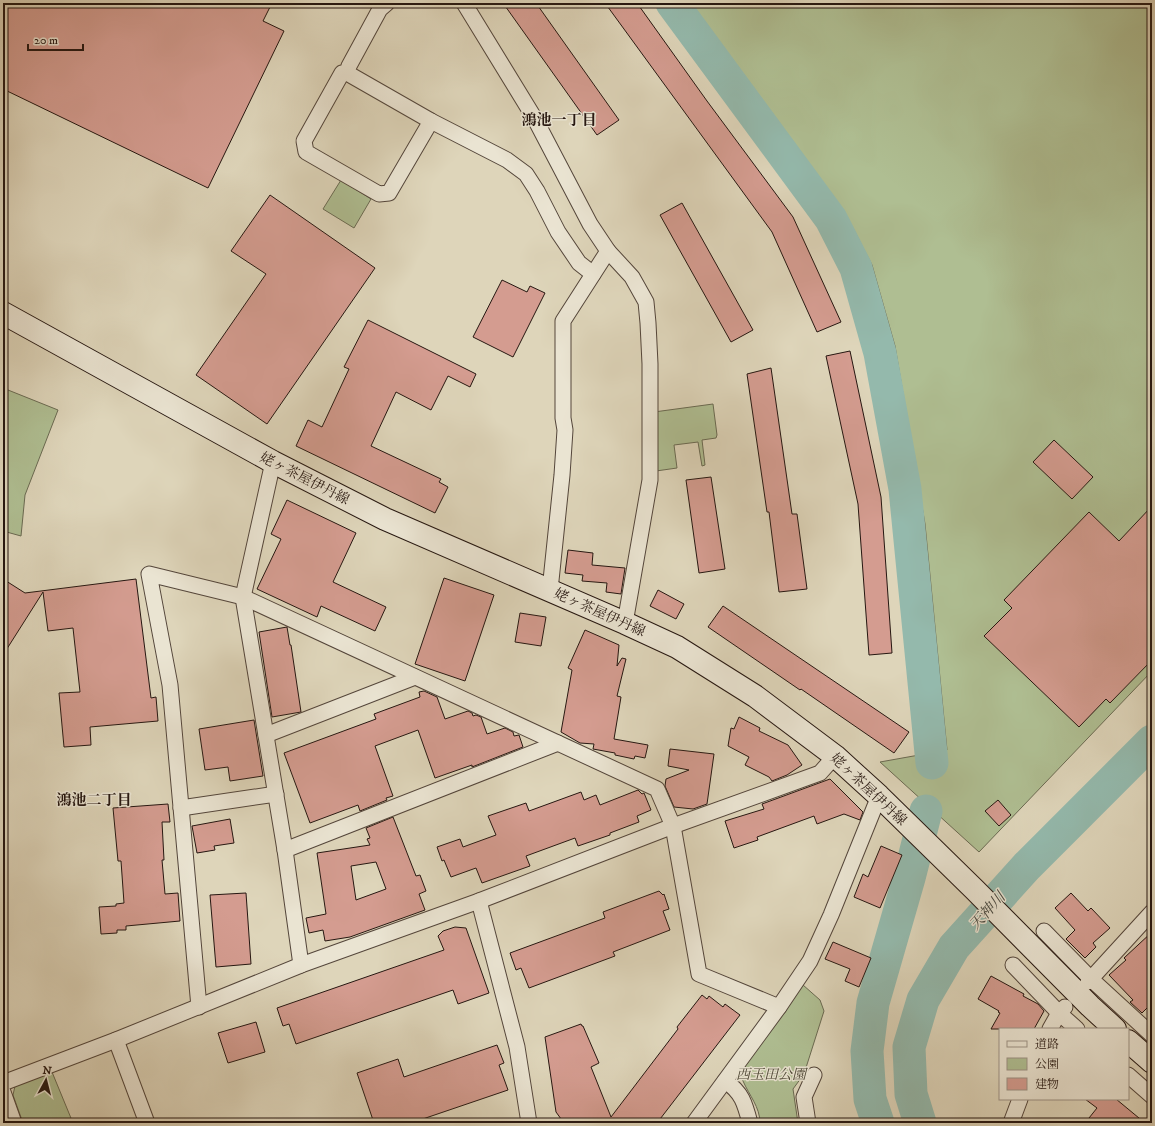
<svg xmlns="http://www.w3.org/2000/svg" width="1155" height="1126" viewBox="0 0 1155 1126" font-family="'IM FELL DW Pica','Noto Serif JP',serif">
	<rect width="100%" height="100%" fill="#ded5ba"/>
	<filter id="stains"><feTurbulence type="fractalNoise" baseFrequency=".005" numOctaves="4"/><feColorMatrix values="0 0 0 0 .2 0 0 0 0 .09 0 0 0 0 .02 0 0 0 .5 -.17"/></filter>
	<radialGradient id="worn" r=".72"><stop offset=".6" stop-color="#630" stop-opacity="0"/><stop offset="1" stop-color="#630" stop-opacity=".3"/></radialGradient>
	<!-- green -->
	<g fill="#afbe92" stroke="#6a6a52">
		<path d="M690 3H1152V671L979 852 880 762 947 750 925 524 895 346 872 265 844 211Z"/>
		<path d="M341 180 371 199 354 228 323 209Z"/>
		<path d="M3 388 58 410 25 495 21 536 3 531Z"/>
		<path d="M713 404 717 435 716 438 702 440 705 465 702 466 698 442 674 445 677 468 656 471 654 412Z"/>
		<path d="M803 985 820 1000 824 1011 804 1074 793 1089 798 1123H760C760 1107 749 1095 743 1081 741 1078 741 1073 741 1069Z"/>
		<path d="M52 1072 73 1123H23L13 1095 15 1086Z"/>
	</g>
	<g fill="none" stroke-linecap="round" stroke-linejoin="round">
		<!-- river -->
		<g stroke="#94b9ac" stroke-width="33">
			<path d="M672 3 831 219 856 268 880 353 905 489 932 763"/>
			<path d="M878 1123 870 1099 867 1051 873 1003 909 878 926 811"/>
			<path d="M920 1123 911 1094 909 1047 923 1000 954 947 1027 866 1152 741"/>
		</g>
	</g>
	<!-- building -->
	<g fill="#d49c90" stroke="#261711" fill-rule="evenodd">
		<path d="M3 3H272L263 21 284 31 208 188 3 89Z"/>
		<path d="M503 3H536L619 120 597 135Z"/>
		<path d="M605 3H637L707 101 793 217 841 322 817 332 772 232Z"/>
		<path d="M270 195 375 268 267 424 196 375 266 274 231 251Z"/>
		<path d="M682 203 753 330 731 342 660 215Z"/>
		<path d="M502 280 527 292 530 286 545 293 513 357 473 337Z"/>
		<path d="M368 320 476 374 470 387 448 376 431 410 396 392 371 446 441 479 439 482 448 487 435 513 296 446 308 420 322 427 349 369 344 367Z"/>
		<path d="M850 351 881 497 892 653 869 655 858 504 826 356Z"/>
		<path d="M771 368 792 514H797L807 589 779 592 769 512H767L747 374Z"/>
		<path d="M1054 440 1093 477 1072 499 1033 462Z"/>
		<path d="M711 477 725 569 699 573 686 480Z"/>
		<path d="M287 500 356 533 333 582 386 607 375 631 321 606 317 617 257 589 281 539 271 534Z"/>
		<path d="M1152 506V660L1110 703 1106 699 1079 727 984 636 1012 608 1004 600 1089 512 1119 541Z"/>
		<path d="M568 550 593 553 592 565 625 568 621 594 606 592 607 583 582 581 583 575 565 573Z"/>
		<path d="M444 578 494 595 465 681 415 664Z"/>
		<path d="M3 579 25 593 136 579 151 698 156 697 158 721 90 727 91 745 64 747 59 693 80 692 73 628 48 631 43 592 3 655Z"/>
		<path d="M658 590 684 604 676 619 650 606Z"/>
		<path d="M723 606 909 732 894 753 801 689 800 690 708 627Z"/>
		<path d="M520 613 546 617 541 646 515 642Z"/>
		<path d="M287 627 290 645H291L301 712 272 717 259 632Z"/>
		<path d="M585 630 619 645 617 666 622 658 626 659 617 696 621 697 614 739 648 745 645 758 635 756 634 759 615 755V753L593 749 594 744 580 743 561 732 572 670 568 668Z"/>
		<path d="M424 691 437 697 445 719 468 711 472 713 473 716 476 715 481 717 487 734 505 728 513 732 514 736 519 735 523 747 472 767V765L435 778 418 730 375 746 393 796 386 798 387 800 360 811 358 805 310 823 284 753 376 719 374 714 420 697 419 692Z"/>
		<path d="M739 717 760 728 759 731 788 745 802 765 787 775 772 781 769 777 745 765 749 757 728 746 731 728 734 729Z"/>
		<path d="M254 720 263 776 230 781 228 767 205 770 199 729Z"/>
		<path d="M670 749 714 754 707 804 693 809 674 807 665 786 666 779 689 770 668 766Z"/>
		<path d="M830 779 863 812 860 820 844 814 817 824 814 816 757 837 758 840 734 848 725 821 764 809 762 804Z"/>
		<path d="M638 790 642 794 644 793 651 810 637 816 639 822 610 833V835L578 846 575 838 526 856 530 866 482 883 476 868 451 877 444 860 442 861 437 847 460 839 463 847 496 835 488 816 526 803 529 811 581 792 584 800 596 795 600 805Z"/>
		<path d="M998 800 1011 815 999 826 985 811Z"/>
		<path d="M168 804 170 822H162L164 860H162L165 894 178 893 180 921 126 926V930H117V933L101 934 99 907 116 906V904L124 903 121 861H118L113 808Z"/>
		<path d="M393 817 416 876 420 875 426 891 419 894 425 910 350 937 325 941 323 930 309 933 306 918 326 914 317 853 370 845 367 839 370 838 366 828ZM376 862 386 889 356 900 351 866Z"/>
		<path d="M230 819 234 843 214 846 215 850 197 853 192 826Z"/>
		<path d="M881 846 902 855 880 908 854 897 863 874 868 877Z"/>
		<path d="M659 891 663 895 664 894 669 909 663 911 670 930 613 952 615 956 529 988 521 968 516 970 510 953 605 918 603 912Z"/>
		<path d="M246 893 251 964 216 967 210 895Z"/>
		<path d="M1071 893 1088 911 1091 908 1110 928 1093 943 1096 947 1085 958 1066 939 1075 930 1055 908Z"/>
		<path d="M455 927 466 928 489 993 458 1004 453 990 296 1044 289 1024 283 1026 277 1008 444 950 438 936 443 931Z"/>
		<path d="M1152 932V1003L1142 1013 1130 1002 1133 1000 1109 975 1126 960 1124 958Z"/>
		<path d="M833 942 871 958 859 987 845 981 850 969 825 959Z"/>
		<path d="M991 976 1024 994 1023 996 1038 1004 1044 1011 1034 1029H991L1000 1013 998 1012 999 1011 978 999Z"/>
		<path d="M702 995 707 999 709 996 723 1007 725 1004 740 1015 657 1123H564L556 1112 545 1037 581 1024 582 1026H583L599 1063 591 1067 611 1117 678 1029 677 1027Z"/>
		<path d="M256 1022 265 1052 228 1063 218 1033Z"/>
		<path d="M497 1045 504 1063 499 1065 508 1090 411 1123H374L357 1073 398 1059 404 1077Z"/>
		<path d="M1085 1099H1116L1145 1123H1085L1097 1108Z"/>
	</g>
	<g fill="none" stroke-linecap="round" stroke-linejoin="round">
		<!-- street casing -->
		<g stroke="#54463b" stroke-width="17">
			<g id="street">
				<path d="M387 3 380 9 349 66 347 73 431 121 507 160 526 174 537 191 558 232 579 263 593 274"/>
				<path d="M464 3 535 119 590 224 608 251 563 321V418L565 430 562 475 550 590"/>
				<path d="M347 73H342L304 141 306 152 379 194 389 193 431 121"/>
				<path d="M608 251 632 277 646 302 648 323 650 364V480L625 623"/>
				<path d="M273 462 243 597 285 850 301 965"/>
				<path d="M266 735 415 677"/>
				<path d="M181 808 276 794"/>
				<path d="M285 850 558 743"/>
				<path d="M479 901 517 1047 529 1123"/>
				<path d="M1044 931 1091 979 1152 1035"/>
				<path d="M1013 965 1059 1013 1077 1029"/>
				<path d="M1088 982 1152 912"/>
				<path d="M199 1007 170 685 149 574 243 597 657 789 673 826 699 974 779 1007"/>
				<path d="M1050 1029 1059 1013 1065 1007"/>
				<path d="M116 1040 147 1123"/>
				<path d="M1128 1075 1152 1096"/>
				<path d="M725 1081C742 1092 745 1104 750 1123"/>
				<path d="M3 1083 116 1040 301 965 479 901 673 826 820 773 835 756"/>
				<path d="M3 1092 14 1123"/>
				<path d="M694 1123 779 1007 810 961 831 915 879 796"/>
				<path d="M808 1123 804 1097 814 1075"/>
				<path d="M1011 1123 1020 1099"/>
			</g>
		</g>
		<!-- secondary casing -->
		<g stroke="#261711" stroke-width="24">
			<g id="secondary">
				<path d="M3 313 273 462 385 519 625 623 677 647 755 696 835 756 879 796 975 890 1090 1006 1115 1029"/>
				<path d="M1128 1041 1152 1062"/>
			</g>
		</g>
		<!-- street -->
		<use href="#street" stroke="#eae4d2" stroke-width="15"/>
		<!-- secondary -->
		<use href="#secondary" stroke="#eae4d2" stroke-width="22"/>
	</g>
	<g text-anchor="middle" stroke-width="3" stroke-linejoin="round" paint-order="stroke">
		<!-- street labels -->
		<g font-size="14" fill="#261711" stroke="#eae4d2">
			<text transform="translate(305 478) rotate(27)" y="5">姥ヶ茶屋伊丹線</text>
			<text transform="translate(600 612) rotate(24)" y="5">姥ヶ茶屋伊丹線</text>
			<text transform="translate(869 789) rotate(43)" y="5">姥ヶ茶屋伊丹線</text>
		</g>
		<!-- park labels -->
		<g font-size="14" font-style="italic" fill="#4f4938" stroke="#eae4d2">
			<text x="771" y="1079">西玉田公園</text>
		</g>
		<!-- neighbourhood labels -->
		<g font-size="15" font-weight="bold" fill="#261711" stroke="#eae4d2">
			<text x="559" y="125">鴻池一丁目</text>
			<text x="94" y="805">鴻池二丁目</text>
		</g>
		<!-- water labels -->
		<g font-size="15" font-style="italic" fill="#474840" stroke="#eae4d2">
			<text transform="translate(987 911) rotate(-48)" y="5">天神川</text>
		</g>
	</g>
	<!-- margin -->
	<rect width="1155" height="1126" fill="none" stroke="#ded5ba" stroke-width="16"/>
	<rect x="4" y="4" width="1147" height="1118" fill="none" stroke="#261711" stroke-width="2"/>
	<rect x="8" y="8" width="1139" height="1110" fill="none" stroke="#261711"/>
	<!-- legend -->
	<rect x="999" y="1028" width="130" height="72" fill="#eae4d2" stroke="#9c9285"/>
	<rect x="1007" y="1041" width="20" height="6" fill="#eae4d2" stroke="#9c9285"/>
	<text x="1035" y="1048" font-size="12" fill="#261711">道路</text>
	<rect x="1007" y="1058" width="20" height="12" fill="#afbe92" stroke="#9c9285"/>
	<text x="1035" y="1068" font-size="12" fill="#261711">公園</text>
	<rect x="1007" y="1078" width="20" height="12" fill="#d49c90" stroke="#9c9285"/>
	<text x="1035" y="1088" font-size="12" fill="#261711">建物</text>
	<!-- north arrow -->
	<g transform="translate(46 1080) rotate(7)" stroke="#eae4d2" stroke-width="3" paint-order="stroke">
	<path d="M0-3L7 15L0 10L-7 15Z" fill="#261711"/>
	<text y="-6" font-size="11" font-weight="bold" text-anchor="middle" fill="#261711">N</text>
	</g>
	<!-- scale -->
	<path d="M28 44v6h55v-6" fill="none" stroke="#261711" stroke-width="2"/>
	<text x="34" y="44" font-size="12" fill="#261711" stroke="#eae4d2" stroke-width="3" paint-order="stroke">20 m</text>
	<rect width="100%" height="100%" filter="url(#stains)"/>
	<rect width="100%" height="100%" fill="url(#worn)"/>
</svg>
